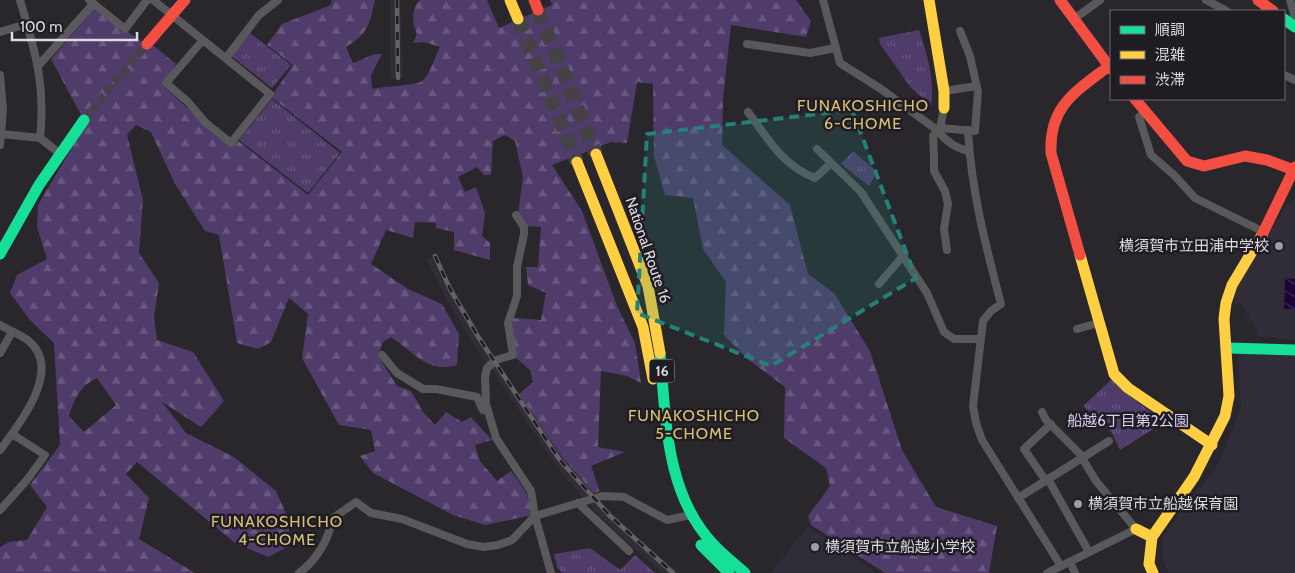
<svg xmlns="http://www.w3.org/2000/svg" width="1295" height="573" viewBox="0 0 1295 573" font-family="Cabin,'Noto Sans JP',sans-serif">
	<defs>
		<pattern id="grass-tufts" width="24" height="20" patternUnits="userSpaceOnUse" patternTransform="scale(1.25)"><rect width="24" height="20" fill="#4f3c6b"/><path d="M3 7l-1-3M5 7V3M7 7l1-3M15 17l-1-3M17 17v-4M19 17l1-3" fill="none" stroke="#685880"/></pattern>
		<pattern id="forest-firs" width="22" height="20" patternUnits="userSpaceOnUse" patternTransform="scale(1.25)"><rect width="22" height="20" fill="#4f3c6b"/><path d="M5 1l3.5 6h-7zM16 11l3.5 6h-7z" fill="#685880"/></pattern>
		<pattern id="water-waves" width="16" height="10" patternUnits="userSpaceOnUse" patternTransform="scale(1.25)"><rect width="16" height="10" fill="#1c0434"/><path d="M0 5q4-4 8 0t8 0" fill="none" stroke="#3d2851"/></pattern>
	</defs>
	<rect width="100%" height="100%" fill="#29272c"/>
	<!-- built -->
	<g fill="#312d38">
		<path d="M390 0H400L403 78H390Z"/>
		<path d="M1295 199V340L1256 336 1257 330 1240 303 1234 305 1235 296 1238 286 1286 206Z"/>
		<path d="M438 255 452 286 495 358 487 365 451 308 427 260Z"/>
		<path d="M1238 352 1295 356V573H1169L1163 560 1162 538 1187 502 1215 470 1241 409Z"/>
		<path d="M497 361 562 457 594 493 583 498 554 463 490 367Z"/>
		<path d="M599 499 638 538 679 573H662L631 546 589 505Z"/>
		<path d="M808 526 876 573H771Z"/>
	</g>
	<!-- grass -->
	<g fill="url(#grass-tufts)">
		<path d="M919 30C927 54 935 80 931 105L911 88 880 44 879 38Z"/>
		<path d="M250 33 291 65 272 88 231 56Z"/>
		<path d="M272 99 340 153 308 193 239 140Z"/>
		<path d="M853 151 877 172 869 186 841 164Z"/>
		<path d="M1112 379 1128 395 1164 422 1120 450 1112 433 1083 406Z"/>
		<path d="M590 548 620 570 635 555 655 573H562L557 567 554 554Z"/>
	</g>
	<!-- forest -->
	<path fill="url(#forest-firs)" fill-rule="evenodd" d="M332 0H375C369 25 369 33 346 47L353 63 375 54H382L371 75 372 89C380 87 418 85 422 81 430 75 435 56 440 47L424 42 413 43 417 34C412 23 411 9 420 0H487L499 28 552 5 550 0H796L811 21 806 37 731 25 723 99 722 145 790 205 808 274 834 293 870 351 902 450 936 507 997 526 989 573H885L811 525 808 516 830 486 826 468 784 438 785 387 749 360 724 335 726 282 703 249 693 198 665 195 654 156 653 84 637 82 627 143 611 142 552 165 582 211 617 306 635 343 641 383 627 376 601 371 598 447 625 452 591 466 600 491 594 493 562 457 519 394 533 382 530 370 515 357 511 326 513 318 541 320 546 293 528 285 526 267H538L541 227 525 226 518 214 523 177 515 141 505 135 493 141 491 175H484L477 167 458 177 465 192 476 187 485 213 482 236 490 243V260L454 250V232L436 228V223L415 222 413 238 386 230 371 264 408 289 442 304 459 334 457 365C428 374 414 352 391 337L383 342 378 356 397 386 411 391 423 412 435 425 446 412 462 422 471 417 492 440 475 445 480 461 497 481 511 471 526 492 533 515 485 525 453 515 373 473 360 456 375 451 371 430 339 425 302 358 308 314 289 298 271 342 258 349 237 343 219 235 205 231 175 184 151 132 136 125 127 135 143 200 139 253 159 283 154 318 157 340 193 352 224 401 201 427 162 402 186 433 234 457 276 491 287 516 291 545 268 557 235 543 137 462 126 474 149 498 139 539 195 573H0V547L9 542 27 540 47 507 30 485 60 445 54 343 30 320 10 293 17 275 47 259 37 227 38 205 86 124 51 59 94 9 147 45 154 46 176 64 162 85 224 142 231 147 237 140 308 195 342 152 271 97 293 65 267 45 282 24 331 5ZM97 378 116 405 84 432 69 416C74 399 81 385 97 378Z"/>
	<!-- water -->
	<path fill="url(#water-waves)" d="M1285 278 1295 279V309H1284Z"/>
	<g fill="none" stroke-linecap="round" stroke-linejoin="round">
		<!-- street-tunnel -->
		<path stroke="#444247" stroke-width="8" stroke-dasharray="8 4" stroke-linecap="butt" d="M84 120 147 44"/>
		<!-- highway-tunnel -->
		<g stroke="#444247" stroke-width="14" stroke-dasharray="14 7" stroke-linecap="butt">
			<path d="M538 10 596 154"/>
			<path d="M518 19 577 162"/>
		</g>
		<!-- street -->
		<g stroke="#59585b" stroke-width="8">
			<path d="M20 0C35 51 46 85 40 138"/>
			<path d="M89 0 125 29 147 0"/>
			<path d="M153 0 270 94 231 143 206 123 188 102 166 83 203 40"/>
			<path d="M823 0 840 63 881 89 937 130C945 140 956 149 969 151"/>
			<path d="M1206 0 1227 11"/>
			<path d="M1290 0 1295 18"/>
			<path d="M1074 19 1100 0"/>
			<path d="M0 32 27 24"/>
			<path d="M747 44 810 53 835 48"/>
			<path d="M226 58 259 15 278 0"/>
			<path d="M39 65 93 4"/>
			<path d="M0 75 3 109 0 145"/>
			<path d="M1284 75 1295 80"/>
			<path d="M944 91 977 86"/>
			<path d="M944 108 940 128 933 136 934 156V171L945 191 948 204 944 229 947 250"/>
			<path d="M748 112C769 140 782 165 815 178L830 164"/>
			<path d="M1145 112 1139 117 1151 155 1174 175 1195 198 1264 232"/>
			<path d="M940 128 975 131 978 92 970 56 960 31"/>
			<path d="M968 130C971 190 986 247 1001 304L991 311 983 321 973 406 976 423 982 440 1061 566"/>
			<path d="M2 134 40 138 59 153"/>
			<path d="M817 149 861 192 927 293 944 332 954 339H980"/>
			<path d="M516 215 524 227V234L517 267V296L508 323 513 355 496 360 487 368 485 377 486 404 496 438 531 491 535 516 551 573"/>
			<path d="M879 284 904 255"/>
			<path d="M0 325C10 331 22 335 30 342 62 371 19 425 0 450"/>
			<path d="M1077 329 1098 323"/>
			<path d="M0 353 12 332"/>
			<path d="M382 355 397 373 423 389H436L477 397 483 410"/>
			<path d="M1042 412 1046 420 1079 453 1096 481 1136 529 1047 573"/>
			<path d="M1048 479 1089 552"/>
			<path d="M1046 481 1024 449 1051 424"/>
			<path d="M1018 498 1109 441"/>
			<path d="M578 503 629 551"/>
			<path d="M0 510 27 480 45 455 12 434"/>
			<path d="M1070 562 1075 573"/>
			<path d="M299 573C318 559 328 540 333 518L356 502 371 513 402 519 467 544 484 547 498 545 512 540 535 516 602 496 624 497 667 520 691 515"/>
		</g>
		<!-- fast -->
		<g stroke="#16e098" stroke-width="11">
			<path d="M1284 19 1295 27"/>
			<path d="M0 254 39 185 84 120"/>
			<path d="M1227 348 1295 350"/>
			<path d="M660 353C666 418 665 494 714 545 723 555 735 564 745 573"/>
			<path d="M701 545 729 573"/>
		</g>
		<!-- slow -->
		<g stroke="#ffcf43" stroke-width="11">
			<path d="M510 0 518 19"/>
			<path d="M929 0 944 91V108"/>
			<path d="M596 154 648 286 660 353"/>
			<path d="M577 162 643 327 653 379"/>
			<path d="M1080 255 1114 374 1128 388 1212 445"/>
			<path d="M1136 529 1152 537"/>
			<path d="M1153 573 1149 564 1152 537 1194 477 1225 416 1229 396 1224 319 1226 303 1232 285 1262 235"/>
		</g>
		<!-- jam -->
		<g stroke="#f24e42" stroke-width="11">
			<path d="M534 0 538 10"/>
			<path d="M1060 0 1111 69"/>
			<path d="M1258 0 1273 11"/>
			<path d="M147 44 185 0"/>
			<path d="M1135 99 1187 161 1204 166 1245 156 1267 160 1294 170"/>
			<path d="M1262 235 1295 167"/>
			<path d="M1080 255 1051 153C1049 106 1075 92 1109 66"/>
		</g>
		<!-- rail casing -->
		<g stroke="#636264" stroke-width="4.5">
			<g id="rail">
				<path d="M397 0 398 78"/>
				<path d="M435 256 450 289 477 335 559 459 610 516 673 573"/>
			</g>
		</g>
		<!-- rail -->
		<use href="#rail" stroke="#1f1d23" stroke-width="2.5" stroke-dasharray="8" stroke-linecap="butt"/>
	</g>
	<!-- marked area -->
	<path fill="#248079" fill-opacity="0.2" stroke="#248079" stroke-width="4" stroke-dasharray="10 6" stroke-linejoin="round" d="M852 110 916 278 771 366 637 313 647 134Z"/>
	<!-- markers -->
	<g fill="#9e9da1" stroke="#1f1d23" stroke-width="2">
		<circle cx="1279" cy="246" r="5"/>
		<circle cx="1078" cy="504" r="5"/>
		<circle cx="815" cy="547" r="5"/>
	</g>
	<g text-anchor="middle" stroke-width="5" stroke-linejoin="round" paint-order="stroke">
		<!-- shield labels -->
		<rect fill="#1f1d23" stroke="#a4a3a7" stroke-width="1" x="649.5" y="359.5" width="25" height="23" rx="4"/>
		<g font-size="14" font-weight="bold" fill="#dddce0">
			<text x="662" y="376">16</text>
		</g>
		<!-- poi labels -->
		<g font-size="15" fill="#dddce0" stroke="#1f1d23" text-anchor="start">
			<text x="1269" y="251" text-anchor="end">横須賀市立田浦中学校</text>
			<text x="1088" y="509">横須賀市立船越保育園</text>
			<text x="825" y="552">横須賀市立船越小学校</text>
		</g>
		<!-- street labels -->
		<g font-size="15" fill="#dddce0" stroke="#1f1d23">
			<text transform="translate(648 250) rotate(71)" y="5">National Route 16</text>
		</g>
		<!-- park labels -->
		<g font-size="15" fill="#dbcff3" stroke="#1f1d23">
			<text x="1128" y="426">船越6丁目第2公園</text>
		</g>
		<!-- neighbourhood labels -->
		<g font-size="16" letter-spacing="1" fill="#dbc175" stroke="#1f1d23">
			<text x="863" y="111">FUNAKOSHICHO<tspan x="863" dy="18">6-CHOME</tspan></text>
			<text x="694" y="421">FUNAKOSHICHO<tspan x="694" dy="18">5-CHOME</tspan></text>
			<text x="277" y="527">FUNAKOSHICHO<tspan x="277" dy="18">4-CHOME</tspan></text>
		</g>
	</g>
	<!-- legend -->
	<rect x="1110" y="10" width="175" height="90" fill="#1f1d23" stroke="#6b696f"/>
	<rect x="1120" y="26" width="25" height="8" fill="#16e098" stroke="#6b696f"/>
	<text x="1155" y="35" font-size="15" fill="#dddce0">順調</text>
	<rect x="1120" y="51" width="25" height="8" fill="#ffcf43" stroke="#6b696f"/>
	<text x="1155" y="60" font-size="15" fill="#dddce0">混雑</text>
	<rect x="1120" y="76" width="25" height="8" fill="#f24e42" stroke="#6b696f"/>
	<text x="1155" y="85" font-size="15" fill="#dddce0">渋滞</text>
	<!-- scale -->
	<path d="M12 32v8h125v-8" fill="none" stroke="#dddce0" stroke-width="2.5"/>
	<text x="20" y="32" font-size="15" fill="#dddce0" stroke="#1f1d23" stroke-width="4" paint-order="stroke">100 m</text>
</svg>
